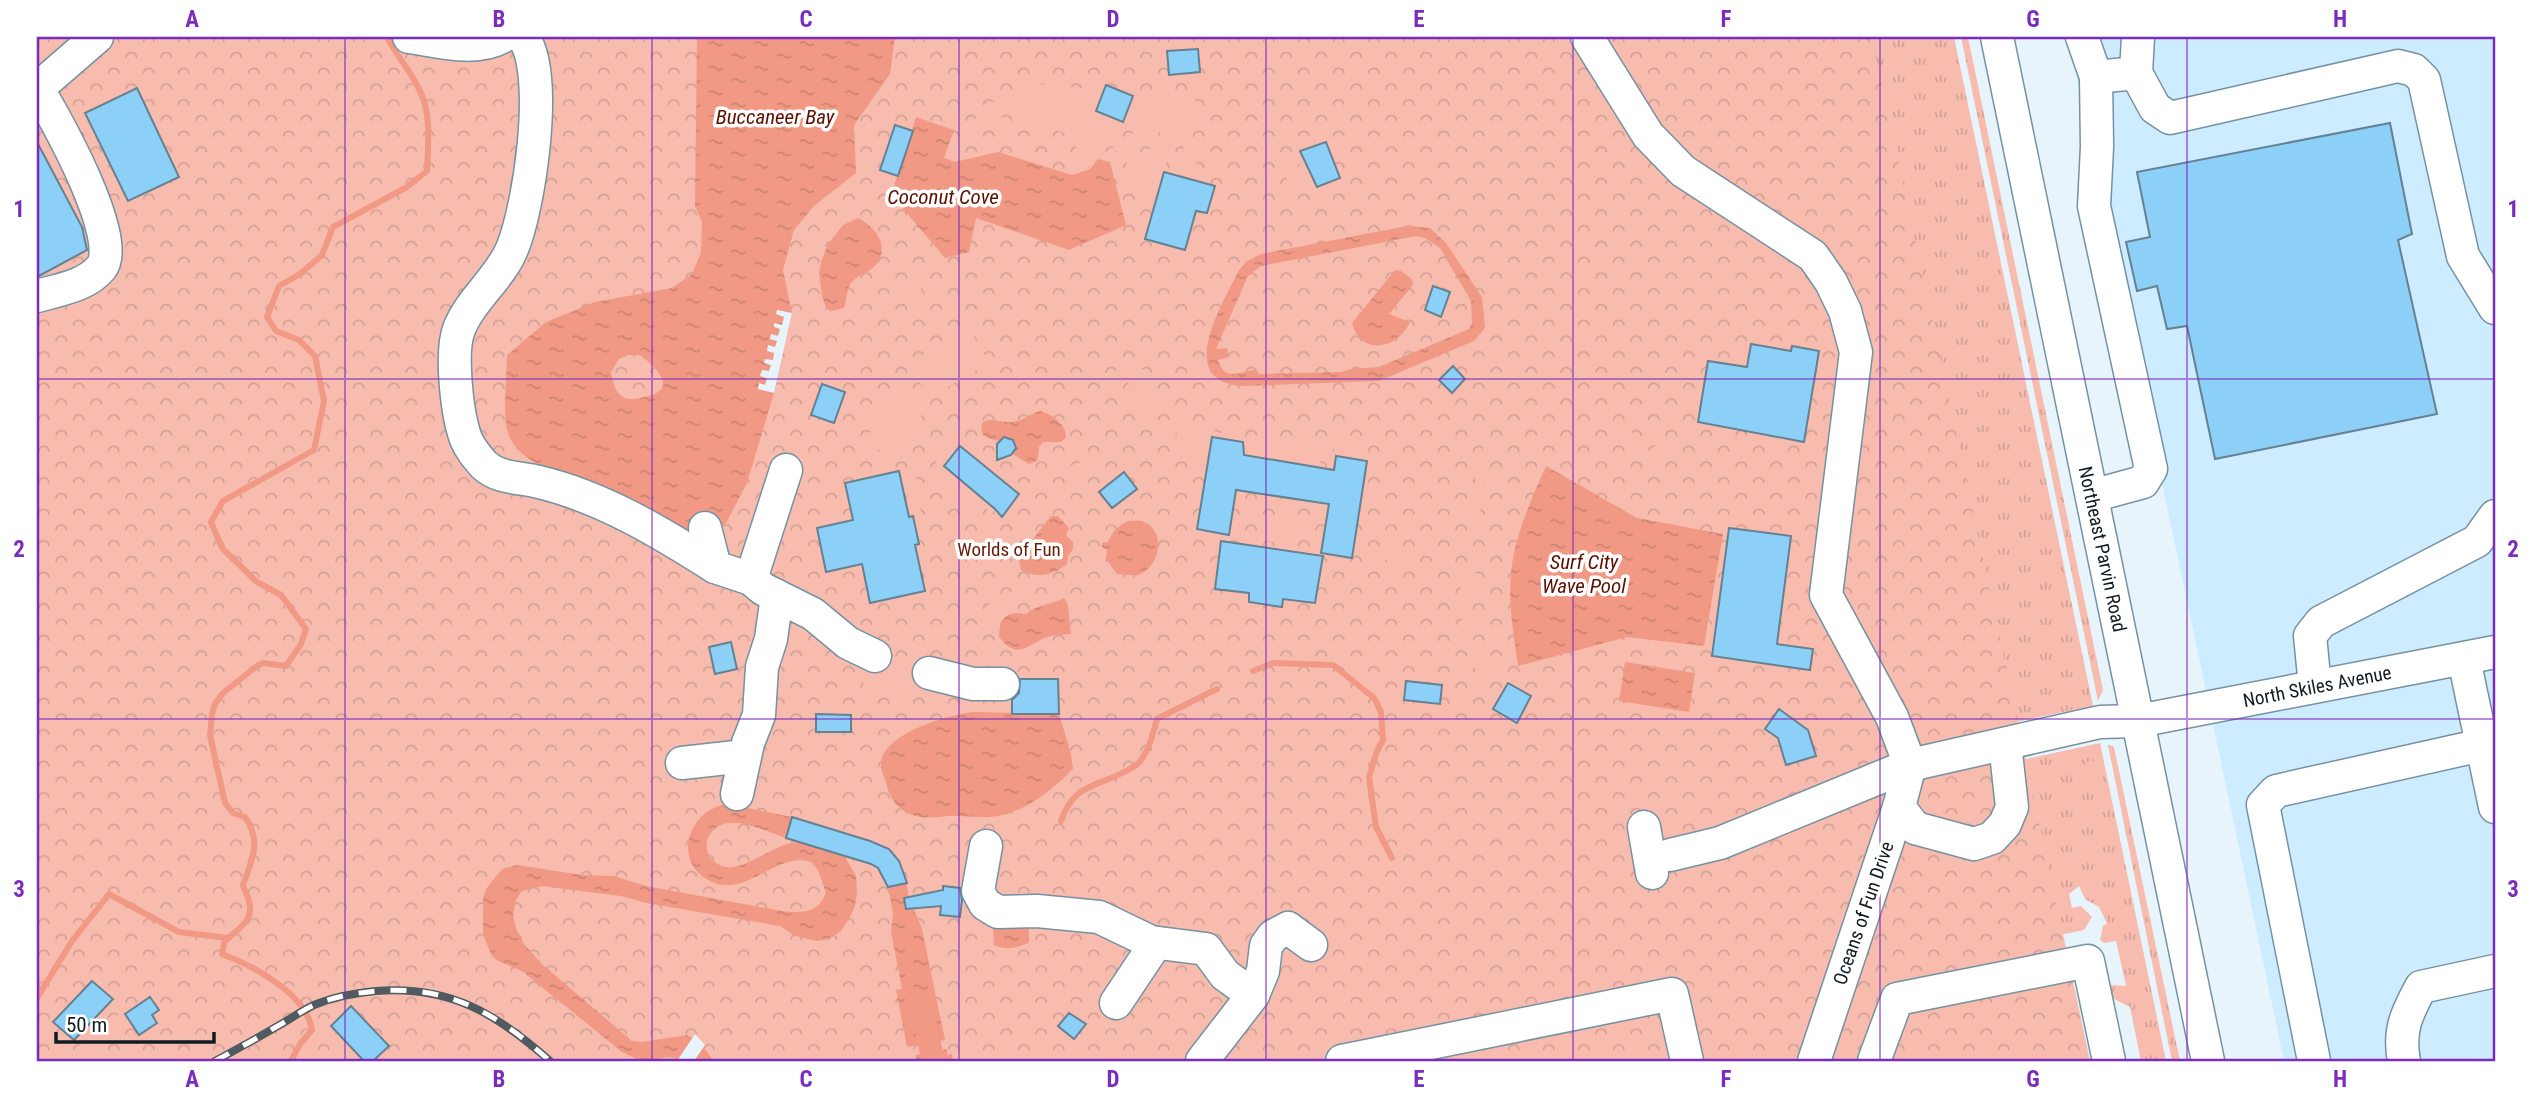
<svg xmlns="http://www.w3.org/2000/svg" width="2532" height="1098" viewBox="0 0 2532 1098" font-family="'Roboto Condensed',sans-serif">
	<defs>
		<pattern id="grass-tufts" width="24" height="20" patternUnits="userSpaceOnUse" patternTransform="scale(1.75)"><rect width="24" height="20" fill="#f7bcae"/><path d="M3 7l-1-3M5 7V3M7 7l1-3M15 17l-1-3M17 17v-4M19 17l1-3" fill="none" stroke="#d3a195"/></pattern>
		<pattern id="park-crowns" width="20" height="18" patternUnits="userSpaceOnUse" patternTransform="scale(1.75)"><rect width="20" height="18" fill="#f7bcae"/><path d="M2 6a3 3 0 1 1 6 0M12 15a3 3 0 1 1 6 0" fill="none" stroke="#d3a195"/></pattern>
		<pattern id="water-ripples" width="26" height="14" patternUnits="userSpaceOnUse" patternTransform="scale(1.75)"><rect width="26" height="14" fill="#f19984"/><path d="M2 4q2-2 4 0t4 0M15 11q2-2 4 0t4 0" fill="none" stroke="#ce8372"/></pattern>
	</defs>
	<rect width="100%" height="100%" fill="#e8f4fb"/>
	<!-- built -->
	<path fill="#ceecff" d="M2068 37H2495V1061H2284Z"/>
	<!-- grass -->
	<g fill="url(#grass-tufts)">
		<path d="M1597 37H1954L2093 706 1932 739Z"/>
		<path d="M1961 37H1968L2103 690 2098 701Z"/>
		<path d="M2100 743 2166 1061H2141L2130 1007 2110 997 2109 989 2111 985 2126 986 2116 941 2104 943 2100 940 2103 926 2107 923 2099 907 2085 899 2079 886 2069 894 2072 908 2081 906 2092 917 2084 930 1895 969 2021 762 2026 759Z"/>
		<path d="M2108 745 2114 747 2180 1061H2172Z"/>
	</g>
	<!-- park -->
	<path fill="url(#park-crowns)" d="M37 37H1872L2090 1061H37Z"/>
	<!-- garden -->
	<g fill="#f7bcae">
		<path d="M1036 83 1050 86V84L1086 89H1104L1096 111 1123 122 1133 96 1128 94 1134 93 1196 101 1209 114C1177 122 1172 136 1165 167H1161L1156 172 1152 186 1141 189 1126 161C1141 158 1154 150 1156 135L1159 136 1163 125 1145 118 1141 129 1147 132 1142 144 1133 152 1120 153 1112 149 1115 144C1133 140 1136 130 1138 113L1130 111C1127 128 1129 134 1109 138L1106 147 988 107 979 108Z"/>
		<path d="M991 114 1003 117 1002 122 985 125 981 133 972 131 976 117Z"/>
		<path d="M1185 141 1192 144 1197 160 1192 179 1177 175Z"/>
		<path d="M1073 143 1102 153 1101 160 1098 159 1090 169Z"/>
		<path d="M1303 158 1317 187 1288 190 1285 167 1291 162 1298 168Z"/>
		<path d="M915 272 921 289C916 300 904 299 894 301L907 279Z"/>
		<path d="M968 327 989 362 930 398 900 460 865 443 895 382 929 398 909 363Z"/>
		<path d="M1119 364C1142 363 1165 378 1155 404L1117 455 1091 463 1083 470 1045 476 1025 496 1019 490 1024 484 1034 482 1044 472 1078 464 1085 458 1113 450 1140 412 1138 397 1132 386 1115 372Z"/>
		<path d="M1610 408 1618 410 1612 420 1632 431 1636 447 1647 452 1663 441 1667 449 1647 465 1627 454 1623 438 1601 424Z"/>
		<path d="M1173 409 1195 423 1220 433 1248 439 1247 444 1243 445V442L1213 437 1209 459 1177 453 1176 418 1169 414Z"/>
		<path d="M1510 437 1514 438 1513 443 1489 451 1481 470 1490 501 1483 502 1477 520 1484 534 1465 550H1462L1479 488 1472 471 1485 445Z"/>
		<path d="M947 440H959L966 443 963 448 960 446 944 467 995 509 992 514 976 500 962 508 960 503 962 500 957 496 962 490 955 485 950 491 953 494 949 496C926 491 936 451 947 440Z"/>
		<path d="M1323 440 1319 474C1302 461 1274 456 1255 463L1259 442Z"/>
		<path d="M1341 442 1359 447 1373 455 1371 460 1367 461 1336 456 1334 454V443Z"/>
		<path d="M917 478 918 499 923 520 915 521 907 487 912 479Z"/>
		<path d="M1262 518 1295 524 1297 536 1293 539 1292 545 1258 540 1259 533 1257 529 1260 527Z"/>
		<path d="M1377 552 1409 557 1408 563 1373 558V565L1368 569 1364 563C1365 556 1370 553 1377 552Z"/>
		<path d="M1461 562 1478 575 1468 585 1469 610 1479 619 1471 628 1477 660 1492 668 1494 676 1483 695 1477 691 1488 677 1470 665 1461 615Z"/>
		<path d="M1009 591 1017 593 1018 597 1016 601H1007L1005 603 997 633 978 634C992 613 981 597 1009 591Z"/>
		<path d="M871 664 916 672 918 680 913 684 907 695H859Z"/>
		<path d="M1559 699 1564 702C1558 719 1548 727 1534 737L1514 728 1528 727V720H1548L1552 714 1550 705Z"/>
		<path d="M2091 760C2105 767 2106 777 2098 790H2094L2085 778 2087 762Z"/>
		<path d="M119 1014 122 1016 121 1020 85 1054V1061H68L67 1059 80 1045 88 1044Z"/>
	</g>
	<!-- water -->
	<g fill="url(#water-ripples)" fill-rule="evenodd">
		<path d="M697 37H895L890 74 854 125 856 173 814 206 794 230 783 270 792 313 774 393 747 483 725 525 683 531 559 470C539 468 514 453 508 433 502 416 507 375 507 355L546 322 595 302 672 288 692 274 701 252 702 222 695 206ZM629 355H640C661 371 679 392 640 398 635 399 628 400 623 397 614 392 613 381 611 372L619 359Z"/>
		<path d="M916 117 954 130 944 158 955 162 998 152 1072 175 1090 169 1098 159 1110 162 1126 225 1069 250 976 218 969 252 945 258 894 198 893 189Z"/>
		<path d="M858 218C876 227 892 248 874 267 868 273 858 275 852 282 846 289 847 300 844 308L830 311 826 307 822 296 819 273 821 262 828 244 843 225Z"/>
		<path d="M1407 226 1430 228 1446 243 1482 297 1485 328 1474 341 1379 381 1243 386C1173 382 1223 303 1239 270L1247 261 1261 254ZM1416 236 1425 238 1440 248 1471 301 1472 323 1469 329 1379 367 1351 369 1340 372 1260 374 1254 370C1240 371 1225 383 1218 360L1229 357 1227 348 1216 349 1248 276 1261 266Z"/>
		<path d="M1395 270 1401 271 1412 279 1413 285 1389 314 1410 322C1398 349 1361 357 1352 323Z"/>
		<path d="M1041 411C1051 414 1067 425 1066 437L1061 442H1043L1039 447 1038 458 1036 461 1029 464 1013 454 1016 445 1011 438 1004 437 998 441C988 438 977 437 983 422 995 416 1001 424 1013 422 1022 421 1031 413 1041 411Z"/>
		<path d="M1546 466 1637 518 1723 534 1704 646 1627 637 1518 666C1514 636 1508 604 1511 574 1514 537 1531 500 1546 466Z"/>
		<path d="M1051 516H1058L1069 528 1066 535 1073 542V549L1068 556 1067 564C1054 575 1036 579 1021 570L1019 561 1022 553Z"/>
		<path d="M1128 521C1132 521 1140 520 1144 522 1167 531 1160 568 1138 575 1133 576 1123 574 1117 574L1106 559 1107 550 1102 547V543L1108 542C1112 532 1118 526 1128 521Z"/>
		<path d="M1064 598 1068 605 1071 634C1062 635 1050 635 1042 639 1023 649 1016 658 999 637 1000 617 1006 611 1026 614 1037 604 1051 605 1064 598Z"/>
		<path d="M1625 662 1695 673 1689 712 1619 701Z"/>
		<path d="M973 712 1059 714 1071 754 1073 769C1052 790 1027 811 997 816 981 819 965 815 949 816 933 817 919 821 903 810 892 803 888 792 885 779 883 775 881 769 881 764 882 733 949 715 973 712Z"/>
		<path d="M728 804 792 817 786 838C772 833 744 821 730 823 703 825 698 858 722 866 743 873 771 846 792 843 809 841 829 850 844 855L856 876 857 892 855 906 849 919 841 931 829 939 817 941 795 936 780 926 646 903 621 896 542 886 522 891 516 900 513 916 517 931 524 944 542 964 632 1041 641 1042 687 1035C697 1039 708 1051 713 1061H687L670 1057 648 1060 637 1059 622 1052 522 971 498 961 492 956 483 935V898L486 889 502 869 517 865 582 875 614 876 646 886 782 911C802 913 817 914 826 893L818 870 811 862C777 851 747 898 712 882 671 864 687 809 728 804Z"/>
		<path d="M907 883C907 901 917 913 922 929L945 1040 907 1047 896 990 902 989 891 932 893 913 888 887Z"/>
		<path d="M1026 921 1029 930V943C1017 947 1007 951 994 945L993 927 1000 924Z"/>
		<path d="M946 1049 948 1055 952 1054 953 1061H917L915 1055Z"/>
	</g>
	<!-- pier -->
	<g fill="#e8f4fb">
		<path d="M777 310 792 313 774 393 758 389 759 383 765 385 767 378 760 376 762 370 769 371 771 365 764 363 765 359 773 360 774 353 767 351 768 345 775 347 777 341 770 339 771 334 778 336 780 329 774 327V323L782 325 784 317 776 314Z"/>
		<path d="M695 1034 705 1045 694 1061H677Z"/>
	</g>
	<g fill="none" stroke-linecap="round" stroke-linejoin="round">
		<!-- stream -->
		<g stroke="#f19984" stroke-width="6">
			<path d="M1253 671 1273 663 1333 665 1374 698 1381 712 1383 740 1377 751 1369 777 1376 827 1392 858"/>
			<path d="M1061 821C1075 782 1096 788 1128 770 1133 767 1138 765 1141 760 1150 748 1153 733 1157 719L1217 689"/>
			<path d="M37 998 72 941 109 894 179 932 228 938"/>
			<path d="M291 1061 300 1044 312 1030C307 994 252 965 222 954L224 943C235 929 255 923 249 901 248 895 244 891 243 885 252 860 262 841 245 817L233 813 225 803 210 735 212 714 215 704 223 693 257 666 263 663 286 666 301 644 306 629 281 595 257 582 222 548 211 522 223 501 314 450 324 401 315 356 299 340 276 331 267 317 279 286 300 274 322 255 333 227 407 187 427 171C428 145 432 113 419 89 410 70 396 55 387 37"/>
		</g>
		<!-- canal -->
		<path stroke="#f19984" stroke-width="23" d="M923 1013 933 1061"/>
	</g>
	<!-- building -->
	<g fill="#8cd0f8" stroke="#658192" stroke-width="2">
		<path d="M1198 49 1200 72 1169 75 1167 51Z"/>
		<path d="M1106 85 1133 96 1123 122 1096 111Z"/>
		<path d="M137 88 179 177 128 201 85 113Z"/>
		<path d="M2390 123 2412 234 2398 240 2437 414 2215 459 2187 326 2167 329 2157 286 2137 291 2126 242 2150 237 2137 172Z"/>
		<path d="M895 125 913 131 898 176 880 170Z"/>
		<path d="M37 142 82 227 87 250 37 277Z"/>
		<path d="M1326 142 1340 178 1317 187 1300 151Z"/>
		<path d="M1164 172 1215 186 1207 213 1196 211 1185 250 1145 239Z"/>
		<path d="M1433 286 1450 292 1441 317 1425 310Z"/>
		<path d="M1751 344 1791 351 1792 346 1819 351 1804 442 1698 422 1708 361 1747 367Z"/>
		<path d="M1453 366 1465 379 1452 393 1439 380Z"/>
		<path d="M822 384 845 392 834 423 811 415Z"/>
		<path d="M1004 437 1013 440 1016 448 1011 455 997 460V444Z"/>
		<path d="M1212 437 1243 442 1244 455 1334 470 1336 456 1367 461 1352 558 1321 553 1329 504 1236 490 1229 535 1197 529Z"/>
		<path d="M960 446 1019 494 1002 517 995 509 944 466Z"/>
		<path d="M899 471 909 517 913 516 919 544 915 545 925 591 870 603 862 564 826 572 817 528 853 520 845 483Z"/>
		<path d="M1124 472 1137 489 1112 508 1099 492Z"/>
		<path d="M1729 528 1791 536 1777 644 1813 649 1810 670 1712 656Z"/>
		<path d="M1221 541 1323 556 1315 603 1283 599 1282 607 1249 602V593L1215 589Z"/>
		<path d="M731 642 737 669 715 674 709 647Z"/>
		<path d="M1020 679H1058L1059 714H1012V700L1019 693Z"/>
		<path d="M1406 681 1442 685 1440 704 1404 700Z"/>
		<path d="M1508 683 1531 696 1517 723 1493 709Z"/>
		<path d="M1779 709 1808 730 1816 756 1786 765 1778 738 1765 729Z"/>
		<path d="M816 714 851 715V732H816Z"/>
		<path d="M792 817 870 841 889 849 899 861 907 883 888 887 878 868 871 864 786 838Z"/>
		<path d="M943 886 960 888 962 900 960 917 940 915 941 906 906 909 904 898 943 890Z"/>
		<path d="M92 981 113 999 74 1040 53 1022Z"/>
		<path d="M150 997 159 1010 152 1015 157 1023 139 1035 125 1014Z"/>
		<path d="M351 1006 389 1046 373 1061H364L331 1026Z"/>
		<path d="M1069 1013 1086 1024 1074 1039 1058 1026Z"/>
	</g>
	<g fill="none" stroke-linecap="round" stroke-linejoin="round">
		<!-- minor casing -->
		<g stroke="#7591a2" stroke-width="35">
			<g id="minor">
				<path d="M409 37C438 41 475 52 502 37"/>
				<path d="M523 37C550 73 529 209 512 249 500 278 471 299 459 329 450 353 457 415 466 439 470 449 477 457 484 465 499 479 520 477 539 482 602 497 660 532 715 567"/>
				<path d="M1587 37 1648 135 1683 171 1813 256 1831 282 1845 311 1856 352 1826 595 1892 717 1910 765"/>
				<path d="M1997 37 2208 1061"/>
				<path d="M2082 37 2096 77 2097 147 2094 206 2151 469 2143 482 2092 496"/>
				<path d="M2136 73 2138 37"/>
				<path d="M2096 77 2136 73 2155 108 2170 118 2398 66 2414 70 2424 80 2463 256 2495 308"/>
				<path d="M37 88C55 117 124 240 101 268 86 286 58 290 37 296"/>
				<path d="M37 89 97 37"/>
				<path d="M705 528 715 567 751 579 763 589 813 614 848 643 875 656"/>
				<path d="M751 579 786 470"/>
				<path d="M2464 659 2495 807"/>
				<path d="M929 673 973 684H1003"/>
				<path d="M2315 686 2310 636 2321 622 2477 541 2495 516"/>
				<path d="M682 763 745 756"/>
				<path d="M737 794 748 743 759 715 762 667 771 639 777 596"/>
				<path d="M1899 807 1915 828 1974 844 1992 838 2005 824 2012 807 2005 744"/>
				<path d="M1644 827 1652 873"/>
				<path d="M986 846 978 891 985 904 998 912 1037 911 1099 917 1151 942 1206 949 1225 975 1253 995"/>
				<path d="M1670 855 1720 843 1910 765 2100 722 2138 721 2495 652"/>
				<path d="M1116 1003 1156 943"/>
				<path d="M1202 1061 1253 995 1263 971 1266 946 1273 936 1288 928 1311 945"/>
				<path d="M1342 1061 1672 994 1687 1061"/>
				<path d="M1814 1061 1899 807 1910 765"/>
				<path d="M1874 1061 1897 999 2088 961 2109 1061"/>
				<path d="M2314 1061 2263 805 2276 791 2482 745"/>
				<path d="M2404 1061C2398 1030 2407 1013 2421 987L2495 971"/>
			</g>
		</g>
		<!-- minor -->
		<use href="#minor" stroke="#fff" stroke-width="32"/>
		<!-- rail casing -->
		<g stroke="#4f5a61" stroke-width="8">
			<path id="rail" d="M215 1061C235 1050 256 1039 276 1027 289 1020 301 1011 314 1005 333 997 355 993 376 991 450 985 497 1014 550 1061"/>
		</g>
		<!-- rail -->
		<use href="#rail" stroke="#fff" stroke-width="5" stroke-dasharray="16" stroke-linecap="butt"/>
	</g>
	<!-- grid -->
	<path fill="none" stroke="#7b2cbf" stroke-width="2" stroke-opacity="0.55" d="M345 37V1061M652 37V1061M959 37V1061M1266 37V1061M1573 37V1061M1880 37V1061M2187 37V1061M37 379H2495M37 719H2495"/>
	<g text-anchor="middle" stroke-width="7" stroke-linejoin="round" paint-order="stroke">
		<!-- park labels -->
		<g font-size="19" fill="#671a08" stroke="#fff">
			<text x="1009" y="556">Worlds of Fun</text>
		</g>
		<!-- street labels -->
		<g font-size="19" fill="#101b21" stroke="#fff">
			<text transform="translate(2103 549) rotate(78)" y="7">Northeast Parvin Road</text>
			<text transform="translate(2317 686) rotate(-11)" y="7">North Skiles Avenue</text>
			<text transform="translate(1863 913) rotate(-71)" y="7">Oceans of Fun Drive</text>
		</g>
		<!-- water labels -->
		<g font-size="21" font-style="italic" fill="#5e1000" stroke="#fff">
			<text x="775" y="124">Buccaneer Bay</text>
			<text x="943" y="204">Coconut Cove</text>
			<text x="1584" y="569">Surf City<tspan x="1584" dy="24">Wave Pool</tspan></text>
		</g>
	</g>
	<!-- border -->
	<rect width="2532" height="1098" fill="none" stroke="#ffffff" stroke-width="77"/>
	<!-- scale -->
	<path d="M56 1032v10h158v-10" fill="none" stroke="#101b21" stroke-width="3.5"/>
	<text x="66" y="1032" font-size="21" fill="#101b21" stroke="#ffffff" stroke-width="5" paint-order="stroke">50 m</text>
	<rect x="38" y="38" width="2456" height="1022" fill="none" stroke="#7b2cbf" stroke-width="2.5"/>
	<g font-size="23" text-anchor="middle" font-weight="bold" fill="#7b2cbf">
		<text x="192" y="27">A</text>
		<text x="499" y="27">B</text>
		<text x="806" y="27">C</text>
		<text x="1113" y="27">D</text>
		<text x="1419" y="27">E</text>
		<text x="1726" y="27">F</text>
		<text x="2033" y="27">G</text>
		<text x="2340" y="27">H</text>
		<text x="19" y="217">1</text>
		<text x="2513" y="217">1</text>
		<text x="19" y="557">2</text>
		<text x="2513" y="557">2</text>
		<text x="19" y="897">3</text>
		<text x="2513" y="897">3</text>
		<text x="192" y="1087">A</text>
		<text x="499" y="1087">B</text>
		<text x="806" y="1087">C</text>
		<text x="1113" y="1087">D</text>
		<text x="1419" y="1087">E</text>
		<text x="1726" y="1087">F</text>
		<text x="2033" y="1087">G</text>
		<text x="2340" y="1087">H</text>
	</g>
</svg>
